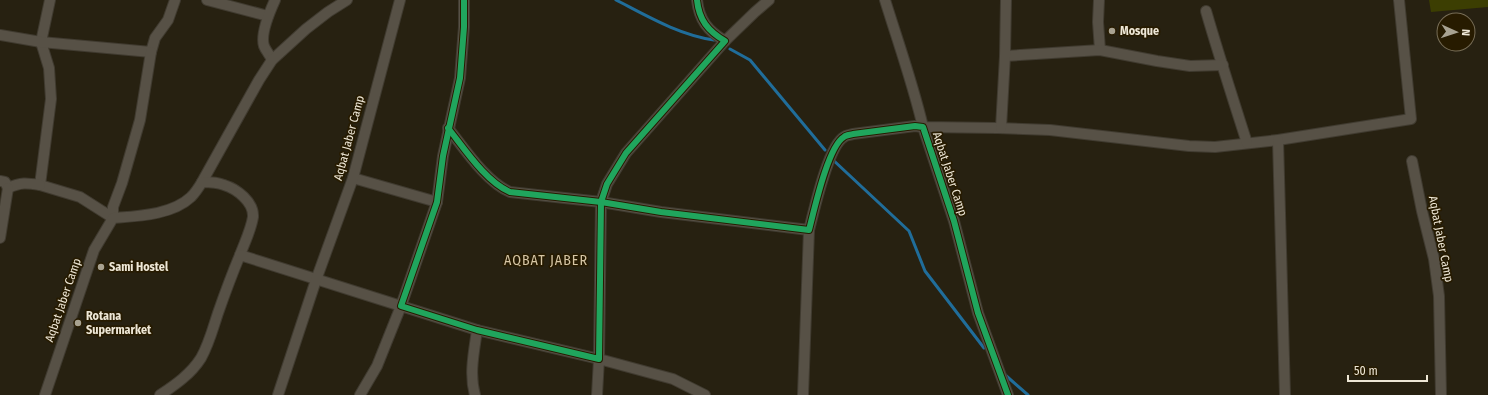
<svg xmlns="http://www.w3.org/2000/svg" width="1488" height="395" viewBox="0 0 1488 395" font-family="'Fira Sans Condensed',sans-serif">
	<rect width="100%" height="100%" fill="#272111"/>
	<!-- green -->
	<path fill="#3c3e02" d="M1429 0H1488V7L1431 12Z"/>
	<g fill="none" stroke-linecap="round" stroke-linejoin="round">
		<!-- stream -->
		<g stroke="#206d9a" stroke-width="3">
			<path d="M616 0C647 16 679 35 714 40"/>
			<path d="M730 49 750 60 825 150"/>
			<path d="M832 159 909 231 925 271 984 348"/>
			<path d="M1003 373 1028 395"/>
		</g>
		<!-- minor casing -->
		<g stroke="#403b30" stroke-width="12">
			<g id="minor">
				<path d="M50 0 41 42 49 68 51 99 40 185 80 197 113 218"/>
				<path d="M207 0 268 16"/>
				<path d="M464 0V27L460 78 443 156 437 202 401 306 477 330 599 359 601 202 607 184 626 153 725 41C708 31 699 20 697 0"/>
				<path d="M885 0C898 42 913 84 923 127L997 128 1050 130 1189 146 1215 147 1278 140 1411 119 1399 0"/>
				<path d="M1099 0 1098 22 1100 50"/>
				<path d="M1206 11C1219 56 1233 99 1247 143"/>
				<path d="M0 35 41 42 151 52 155 38 168 20 175 0"/>
				<path d="M725 41 755 12 769 0"/>
				<path d="M1005 56 1100 50 1157 61 1190 66 1223 65"/>
				<path d="M272 60C270 55 266 51 264 46 260 34 270 11 275 0"/>
				<path d="M448 128C464 148 486 182 510 192L601 202 661 212 809 230C814 211 828 146 844 137 846 135 850 135 853 134L915 126 923 127 954 221 978 313 1008 395"/>
				<path d="M1001 128 1005 56 1006 0"/>
				<path d="M1278 140 1285 395"/>
				<path d="M1412 161 1422 211 1434 259 1439 296 1441 395"/>
				<path d="M353 178 437 202"/>
				<path d="M0 181 5 182 8 188C21 182 27 183 40 185"/>
				<path d="M202 182 259 80 272 60 306 29 328 12 347 0"/>
				<path d="M113 218V207L122 183 140 120 151 52"/>
				<path d="M0 238 8 188"/>
				<path d="M45 395 94 250 113 218C138 216 172 215 191 197 195 193 199 187 202 182 210 182 217 182 224 185 237 189 254 202 253 217 251 230 244 244 240 255"/>
				<path d="M160 395C175 385 191 374 201 358 209 344 213 328 218 313 225 293 232 274 240 255L401 306 377 366 360 395"/>
				<path d="M278 395 316 280 353 178 400 0"/>
				<path d="M475 395C469 374 474 352 477 330"/>
				<path d="M597 395 599 359 673 379 705 395"/>
				<path d="M803 395 809 230"/>
			</g>
		</g>
		<!-- minor -->
		<use href="#minor" stroke="#575146" stroke-width="10"/>
		<!-- cycleway casing -->
		<g stroke="#271b00" stroke-width="8">
			<g id="cycleway">
				<path d="M464 0V27L460 78 443 156 437 202 401 306 477 330 599 359 601 202 607 184 626 153 725 41C708 31 699 20 697 0"/>
				<path d="M448 128C464 148 486 182 510 192L601 202 661 212 809 230C814 211 828 146 844 137 846 135 850 135 853 134L915 126 923 127 954 221 978 313 1008 395"/>
			</g>
		</g>
		<!-- cycleway -->
		<use href="#cycleway" stroke="#20a55d" stroke-width="6"/>
	</g>
	<!-- markers -->
	<g fill="#a8a291" stroke="#271b00" stroke-width="1.5">
		<circle cx="1112" cy="31" r="4"/>
		<circle cx="101" cy="267" r="4"/>
		<circle cx="78" cy="323" r="4"/>
	</g>
	<g text-anchor="middle" stroke-width="3.5" stroke-linejoin="round" paint-order="stroke">
		<!-- poi labels -->
		<g font-size="12" font-weight="bold" fill="#eee7d6" stroke="#271b00" text-anchor="start">
			<text x="1120" y="35">Mosque</text>
			<text x="109" y="271">Sami Hostel</text>
			<text x="86" y="320">Rotana<tspan x="86" dy="14">Supermarket</tspan></text>
		</g>
		<!-- street labels -->
		<g font-size="12" fill="#eee7d6" stroke="#271b00">
			<text transform="translate(349 138) rotate(-75)" y="4">Aqbat Jaber Camp</text>
			<text transform="translate(950 174) rotate(72)" y="4">Aqbat Jaber Camp</text>
			<text transform="translate(1441 239) rotate(79)" y="4">Aqbat Jaber Camp</text>
			<text transform="translate(63 300) rotate(-71)" y="4">Aqbat Jaber Camp</text>
		</g>
		<!-- quarter labels -->
		<g font-size="14" letter-spacing="1" fill="#d5c5a4" stroke="#271b00">
			<text x="546" y="265">AQBAT JABER</text>
		</g>
	</g>
	<!-- north arrow -->
	<g transform="translate(1456 32) rotate(93)"><circle r="19" fill="#271b00" stroke="#776d56"/>
	<path d="M0-3L7 15L0 10L-7 15Z" fill="#a8a291"/>
	<text y="-6" font-size="11" font-weight="bold" text-anchor="middle" fill="#eee7d6">N</text>
	</g>
	<!-- scale -->
	<path d="M1348 375v6h79v-6" fill="none" stroke="#eee7d6" stroke-width="2"/>
	<text x="1354" y="375" font-size="12" fill="#eee7d6" stroke="#271b00" stroke-width="3" paint-order="stroke">50 m</text>
</svg>
